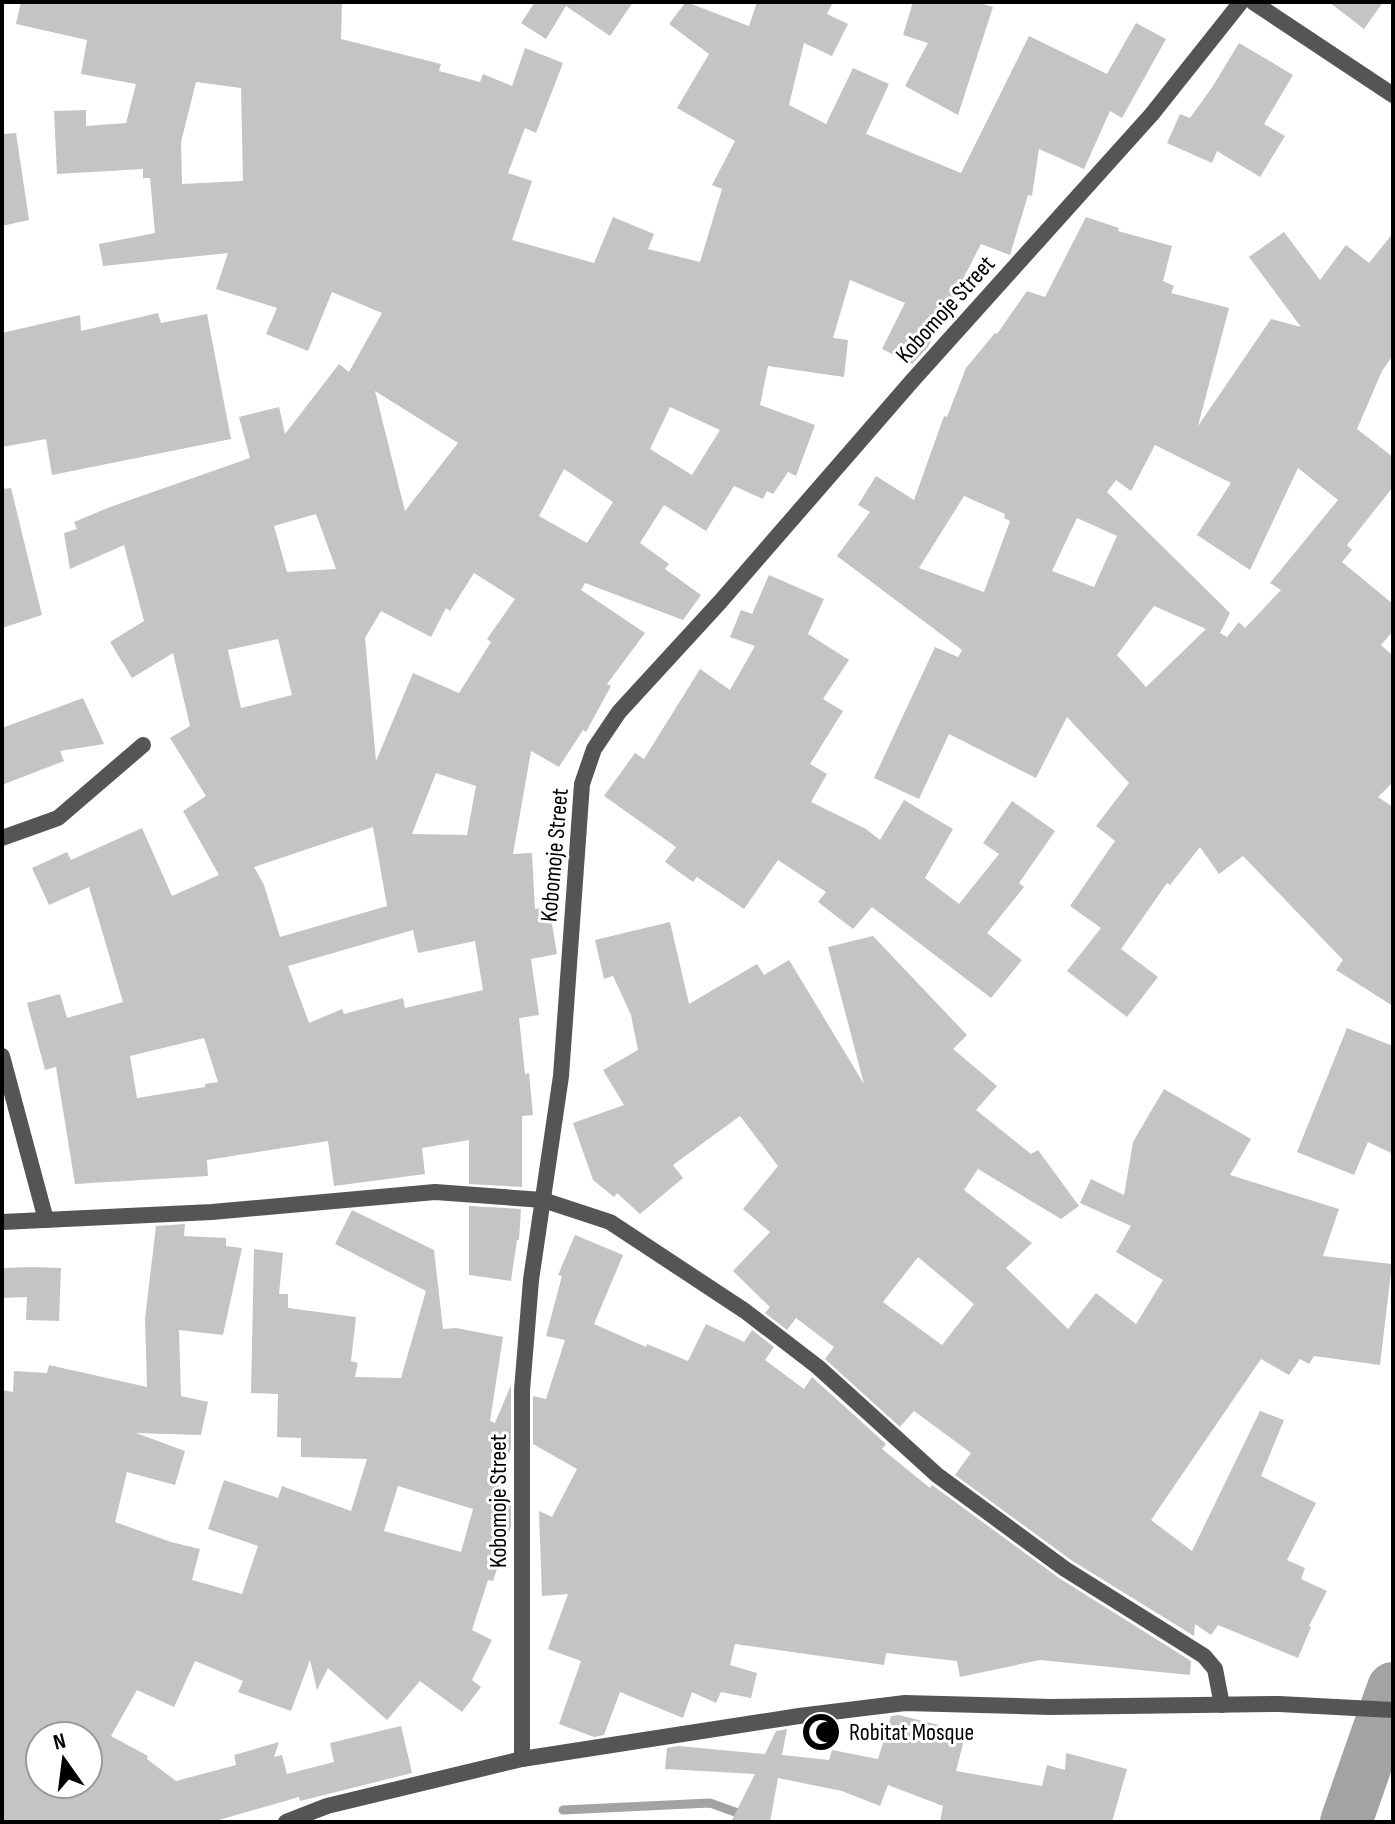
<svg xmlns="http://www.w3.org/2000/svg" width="1395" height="1824" viewBox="0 0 1395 1824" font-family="'Sofia Sans Condensed',sans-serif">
	<rect width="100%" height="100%" fill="#fff"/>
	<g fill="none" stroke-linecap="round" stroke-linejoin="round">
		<!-- stream -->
		<path stroke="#a3a3a3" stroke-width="9" d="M563 1810 710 1803 763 1822"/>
		<!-- river -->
		<path stroke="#a3a3a3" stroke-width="52" d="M1346 1822 1393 1688"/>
	</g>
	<!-- building -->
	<g fill="#c4c4c4" fill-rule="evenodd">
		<path d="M21 2H342L341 39 441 64 439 71 480 82 483 74 512 86 525 48 563 63 536 133 525 128 508 173 532 181 512 240 594 263 613 217 654 234 648 249 700 262 722 189 712 185 735 141 677 108 709 54 669 24 686 2 749 26 757 2H833L827 14 848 24 832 56 804 43 789 105 826 124 853 68 889 84 866 134 961 173 1029 36 1107 74 1136 23 1166 39 1122 118 1110 111 1084 169 1039 149 1032 196 1028 195 1010 255 981 244 928 347 912 364 882 349 905 303 850 280 833 338 848 340 844 377 768 366 760 405 815 425 796 476 788 472 773 494 767 491 763 499 734 486 706 531 664 505 640 543 669 564 665 569 701 595 683 620 585 583 581 590 645 633 607 684 611 686 586 732 583 730 559 767 531 751 513 854 532 853 535 909 549 907 557 954 531 959 539 1015 519 1018 525 1074 529 1073 533 1115 522 1116V1187L469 1184V1140L422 1148 425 1174 334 1186 328 1141 207 1160 208 1176 75 1184 56 1067 45 1070 27 1003 60 994 67 1018 123 1002 89 887 49 905 32 868 67 852 71 860 142 828 172 896 219 875 183 811 206 796 170 738 190 726 173 653 132 678 110 642 144 621 124 545 70 569 64 533 77 529 74 522 110 507 250 458 239 417 279 407 285 434 339 364 349 372 382 313 332 292 308 351 266 334 277 308 216 289 228 253 103 266 99 244 155 233 150 178H143V169L57 174 54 111 86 110V126L126 123 136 84 81 74 87 40 16 24ZM196 82 241 88 243 181 182 184 181 142ZM375 391 458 443 405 511ZM670 407 720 430 692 475 650 449ZM564 469 613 502 587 543 539 516ZM316 514 336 569 287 572 274 526ZM474 573 515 599 487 639 491 642 459 693 413 673 376 761 365 638 381 611 431 637 446 608 450 611ZM278 639 292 695 241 708 228 650ZM436 773 476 786 467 835 412 834ZM373 827 387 906 280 937 264 885 254 867ZM413 930 418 953 475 941 483 990 405 1008 403 998 344 1014 342 1009 309 1023 288 966ZM204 1038 218 1082 205 1084V1087L137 1098 130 1056Z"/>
		<path d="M535 2H633L610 36 566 6 546 39 521 23Z"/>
		<path d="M913 2H976L993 7 958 115 905 86 928 43 903 35Z"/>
		<path d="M1329 2H1383L1364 29Z"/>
		<path d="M1239 43 1293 75 1264 124 1285 136 1260 177 1217 151 1212 163 1167 143 1180 114 1190 118 1213 86Z"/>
		<path d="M16 133 29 220 2 226V134Z"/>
		<path d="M1086 217 1119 228 1118 231 1172 246 1163 281 1174 286 1171 293 1229 308 1198 426 1271 319 1301 327 1249 257 1284 232 1320 280 1346 245 1369 263 1393 233V355L1382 371 1357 429 1393 457V487L1347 545 1352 550 1342 562 1393 604V631L1381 645 1393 656V782L1378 797 1393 807V1006L1336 970 1343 960 1243 856 1219 874 1200 847 1170 885 1167 883 1121 949 1158 977 1127 1017 1067 971 1101 928 1070 906 1115 841 1096 826 1129 783 1067 717 1036 778 949 734 919 799 874 778 935 647 958 657 962 650 837 556 870 512 858 505 876 476 914 500 944 416 947 417 966 368 995 333 997 334 1027 291 1045 297ZM1155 445 1231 483 1197 535 1250 570 1298 468 1338 500 1270 583 1281 590 1245 628 1239 622 1227 637 1220 633 1230 613 1107 492 1116 480 1131 491ZM964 496 1005 514 1004 518 1010 521 984 592 919 568ZM1077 518 1117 536 1094 587 1052 571ZM1154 606 1206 629 1146 687 1117 655Z"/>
		<path d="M158 313 161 323 207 314 231 439 52 475 46 439 2 447V333L80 315 81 331Z"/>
		<path d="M11 488 42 615 2 628V489Z"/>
		<path d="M769 575 824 599 808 634 849 660 823 699 843 711 810 764 827 774 811 802 866 829 880 840 904 800 953 829 925 878 959 904 999 854 983 843 1012 801 1055 831 1019 883 1024 887 987 933 1022 960 991 998 872 907 853 929 818 902 826 892 778 860 744 909 697 877 693 882 665 862 676 847 604 796 635 753 644 759 700 669 730 690 755 646 730 637 741 610 752 614Z"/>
		<path d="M83 698 104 744 60 751 64 761 2 785V728Z"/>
		<path d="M670 922 689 1004 757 964 764 975 789 960 864 1084 828 947 873 936 967 1035 953 1049 997 1086 976 1110 1031 1154 1038 1150 1079 1206 1061 1219 978 1169 964 1190 1032 1243 1006 1268 1068 1329 1096 1293 1136 1324 1163 1280 1116 1252 1131 1226 1080 1203 1091 1179 1124 1195 1133 1142 1164 1089 1251 1139 1230 1175 1339 1209 1323 1256 1392 1264 1380 1365 1314 1356 1309 1364 1300 1359 1289 1375 1261 1359 1151 1520 1192 1551 1260 1411 1284 1420 1261 1476 1316 1503 1287 1560 1305 1568 1301 1579 1327 1591 1309 1626 1311 1627 1298 1658 1218 1625 1211 1635 1195 1624 1194 1636 1071 1560 955 1475 971 1453 914 1411 900 1427 825 1359 834 1347 796 1318 787 1330 765 1313 770 1307 733 1271 770 1232 743 1209 778 1166 740 1116 673 1165 683 1178 640 1214 617 1193 614 1197 593 1180 573 1123 624 1105 603 1070 638 1050 631 1015 613 976 604 979 595 940ZM918 1257 974 1304 942 1345 883 1302Z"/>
		<path d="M1347 1028 1393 1046V1154L1368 1142 1354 1175 1297 1152Z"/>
		<path d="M469 1206 521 1209 519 1240H517L511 1281 469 1275Z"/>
		<path d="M352 1210 434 1250 443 1329 456 1328 503 1337 490 1421 495 1423 511 1385V1448L498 1493 511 1499V1527L493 1581 488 1580 472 1630 492 1640 472 1680 481 1687 462 1712 420 1681 387 1720 328 1668 317 1690 310 1660 291 1711 238 1692 243 1681 195 1661 174 1707 137 1690 111 1736 148 1756 147 1759 176 1781 236 1765 234 1755 279 1742 274 1757 282 1755 287 1774 334 1762 330 1743 401 1726 412 1773 300 1801 299 1797 212 1822H2V1390L13 1392 14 1371 47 1373 49 1365 147 1387 145 1319 156 1226 185 1224 184 1236 226 1238V1246L242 1248 223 1335 179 1330 181 1396 208 1402 201 1435 136 1433 185 1451 175 1485 127 1472 115 1522 171 1542 200 1549 192 1580 242 1594 258 1546 208 1529 224 1480 278 1498 282 1486 351 1511 367 1459 301 1457V1438L277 1437 278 1394 251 1393 254 1249 283 1253 279 1294H288V1308L356 1317 351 1361 358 1363 355 1377 401 1378 426 1291 335 1244ZM398 1486 473 1509 461 1552 384 1531ZM40 1736H88V1784H40Z"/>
		<path d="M575 1235 623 1255 594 1324 646 1347 647 1344 688 1361 706 1324 744 1342 752 1330 774 1347 765 1360 804 1389 812 1377 886 1444 882 1449 930 1488 932 1485 1059 1578 1191 1661 1190 1675 1040 1660 960 1677 957 1661 886 1653 884 1665 735 1644 730 1665 757 1673 751 1698 721 1692 716 1703 692 1692 683 1718 620 1692 604 1735 594 1737 559 1724 581 1661 548 1649 568 1594 542 1596 539 1511 552 1517 577 1469 533 1444V1396L546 1399 565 1340 546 1336 562 1276 558 1275Z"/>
		<path d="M31 1267 61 1268 59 1321 26 1320 27 1297 2 1298V1268Z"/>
		<path d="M899 1715 966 1732 956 1771 1042 1786 1047 1765 1065 1770 1066 1753 1127 1769 1112 1822H940L943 1806 888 1785 880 1806 842 1791 778 1778 770 1822H731L755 1774 665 1769 667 1748 678 1746 765 1754 776 1731 787 1729 782 1755 829 1760 832 1750 878 1759 891 1716Z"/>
	</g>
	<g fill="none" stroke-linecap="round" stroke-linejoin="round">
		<!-- street -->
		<g stroke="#555" stroke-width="16">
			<path d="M1253 2 1393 95"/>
			<path d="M2 838 58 818 143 745"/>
			<path d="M2 1056 46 1220"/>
			<path d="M2 1222 212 1212 435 1192 543 1200 610 1222 745 1311 818 1367 937 1475 1065 1569 1204 1656 1215 1669 1222 1705"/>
			<path d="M522 1759V1390L531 1280 561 1076 582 784 594 749 619 712 720 602 912 381 1152 114 1241 2"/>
			<path d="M286 1822 327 1806 522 1759 799 1716 905 1703 1050 1707 1279 1704 1393 1710"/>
		</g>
	</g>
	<!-- icons -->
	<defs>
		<g id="mosque-disc" transform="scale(2)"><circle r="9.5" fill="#000" stroke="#fff"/><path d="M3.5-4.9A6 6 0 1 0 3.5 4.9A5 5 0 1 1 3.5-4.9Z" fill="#fff"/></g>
	</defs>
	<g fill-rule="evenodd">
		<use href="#mosque-disc" x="821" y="1732"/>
	</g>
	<g text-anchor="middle" stroke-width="6" stroke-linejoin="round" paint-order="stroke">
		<!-- street labels -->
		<g font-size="24" fill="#000" stroke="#fff">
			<text transform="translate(945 309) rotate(-48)" y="8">Kobomoje Street</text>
			<text transform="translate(554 855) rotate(-85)" y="8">Kobomoje Street</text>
			<text transform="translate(498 1501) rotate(-90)" y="8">Kobomoje Street</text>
		</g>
		<!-- poi labels -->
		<g font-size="24" fill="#000" stroke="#fff" text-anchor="start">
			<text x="849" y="1740">Robitat Mosque</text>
		</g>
	</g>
	<!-- border -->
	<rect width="1395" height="1824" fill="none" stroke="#000000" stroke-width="8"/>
	<!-- north arrow -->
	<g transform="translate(64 1760) rotate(346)"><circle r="38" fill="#ffffff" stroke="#999999" stroke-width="2"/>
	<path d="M0-6L14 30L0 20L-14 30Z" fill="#000000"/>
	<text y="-12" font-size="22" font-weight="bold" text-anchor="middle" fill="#000000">N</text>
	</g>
</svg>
